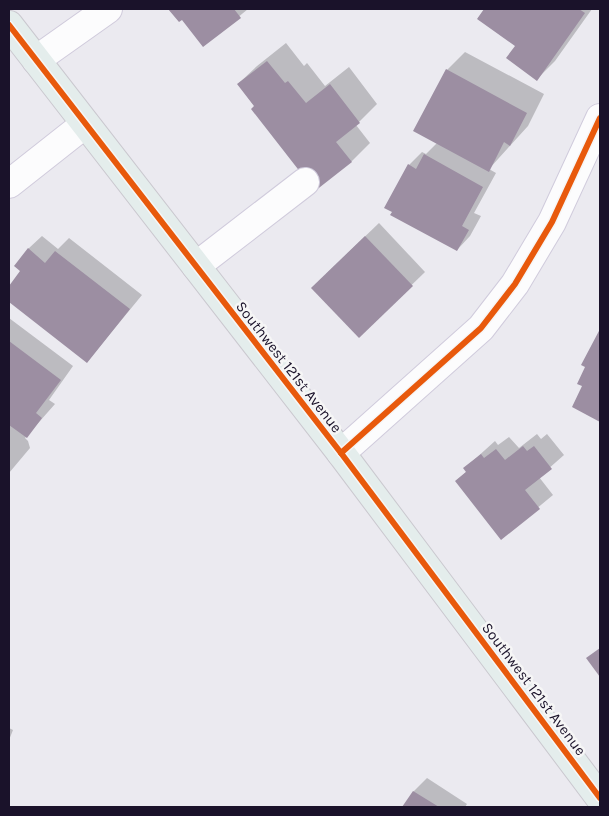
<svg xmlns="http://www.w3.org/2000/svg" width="609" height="816" viewBox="0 0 609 816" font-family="Karla,sans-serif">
	<rect width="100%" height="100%" fill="#ebeaf0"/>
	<!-- shadow -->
	<g fill="#0003">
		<path d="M170 9H248L203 46 182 18 179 20Z"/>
		<path d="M485 9H592L555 61 537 79 516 46 478 18Z"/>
		<path d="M286 43 304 66 307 63 325 86 349 67 377 104 356 125 370 143 352 161 316 189 238 84 257 66Z"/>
		<path d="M465 52 544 94 528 126 489 169 496 173 474 213 481 216 470 236 457 250 409 165 422 152 426 154 437 143 447 70Z"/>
		<path d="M379 223 425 272 359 336 326 274Z"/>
		<path d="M42 236 58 249 69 238 142 295 87 362 9 300V288L22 271 28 249Z"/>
		<path d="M9 318 73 366 49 400 55 404 25 438 28 441 30 448 9 473Z"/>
		<path d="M600 332V420L573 406 584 386 587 367 583 365Z"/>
		<path d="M537 434 541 439 547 434 564 455 539 477 553 495 501 538 456 481 467 471 465 468 495 441 498 445 509 437 519 448Z"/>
		<path d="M9 728 13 730 9 740Z"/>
		<path d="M427 778 467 804 465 807H404L414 791Z"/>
	</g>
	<!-- building -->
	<g fill="#9c8ea2">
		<path d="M168 9H234L241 18 203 47 182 20 179 22Z"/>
		<path d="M484 9H579L585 13 537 81 506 58 515 46 477 19Z"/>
		<path d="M267 61 285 83 288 81 306 103 330 84 360 123 336 142 352 162 315 191 251 109 254 106 237 84Z"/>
		<path d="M446 69 527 113 510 146 504 142 489 172 413 131Z"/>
		<path d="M424 154 483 187 462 226 469 230 457 251 390 215 392 212 384 208 408 164 416 169Z"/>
		<path d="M365 236 413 286 359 338 311 288Z"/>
		<path d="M28 248 45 263 55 251 130 309 87 363 9 302V286L20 271 14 266Z"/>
		<path d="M600 329V422L572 407 582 386 577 384 585 367 581 365Z"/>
		<path d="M9 341 61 380 36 413 42 418 27 438 9 425Z"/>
		<path d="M523 446 527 451 534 446 552 469 525 490 540 509 501 540 455 481 466 472 463 468 481 454 484 458 496 449 505 460Z"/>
		<path d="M600 648V677L586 658Z"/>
		<path d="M413 791 439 807H402Z"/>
	</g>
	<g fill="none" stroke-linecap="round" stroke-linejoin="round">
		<!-- minor casing -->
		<g stroke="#d0cbdc" stroke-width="30">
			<g id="minor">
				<path d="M36 60 108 9"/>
				<path d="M9 184 85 124"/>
				<path d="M196 266 305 182"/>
				<path d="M341 453 481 328 515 284 552 222 600 118"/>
			</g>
		</g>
		<!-- major casing -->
		<g stroke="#cac8cf" stroke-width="30">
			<path id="major" d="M9 25 341 453 600 798"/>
		</g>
		<!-- minor -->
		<use href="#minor" stroke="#fcfcfd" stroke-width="28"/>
		<!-- major -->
		<use href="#major" stroke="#e4edec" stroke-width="28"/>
		<!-- cycleway casing -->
		<g stroke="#f6f6f6" stroke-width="9">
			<g id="cycleway">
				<path d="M9 25 341 453 600 798"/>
				<path d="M341 453 481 328 515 284 552 222 600 118"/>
			</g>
		</g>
		<!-- cycleway -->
		<use href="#cycleway" stroke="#e8590c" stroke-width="6"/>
	</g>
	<g text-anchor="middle" stroke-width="5" stroke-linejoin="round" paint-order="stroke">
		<!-- street labels -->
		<g font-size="15" fill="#1a122a" stroke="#f6f6f6">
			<text transform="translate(289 367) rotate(52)" y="5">Southwest 121st Avenue</text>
			<text transform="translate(534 689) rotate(53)" y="5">Southwest 121st Avenue</text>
		</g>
	</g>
	<!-- border -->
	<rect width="609" height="816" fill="none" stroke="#1a122a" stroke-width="20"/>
</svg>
